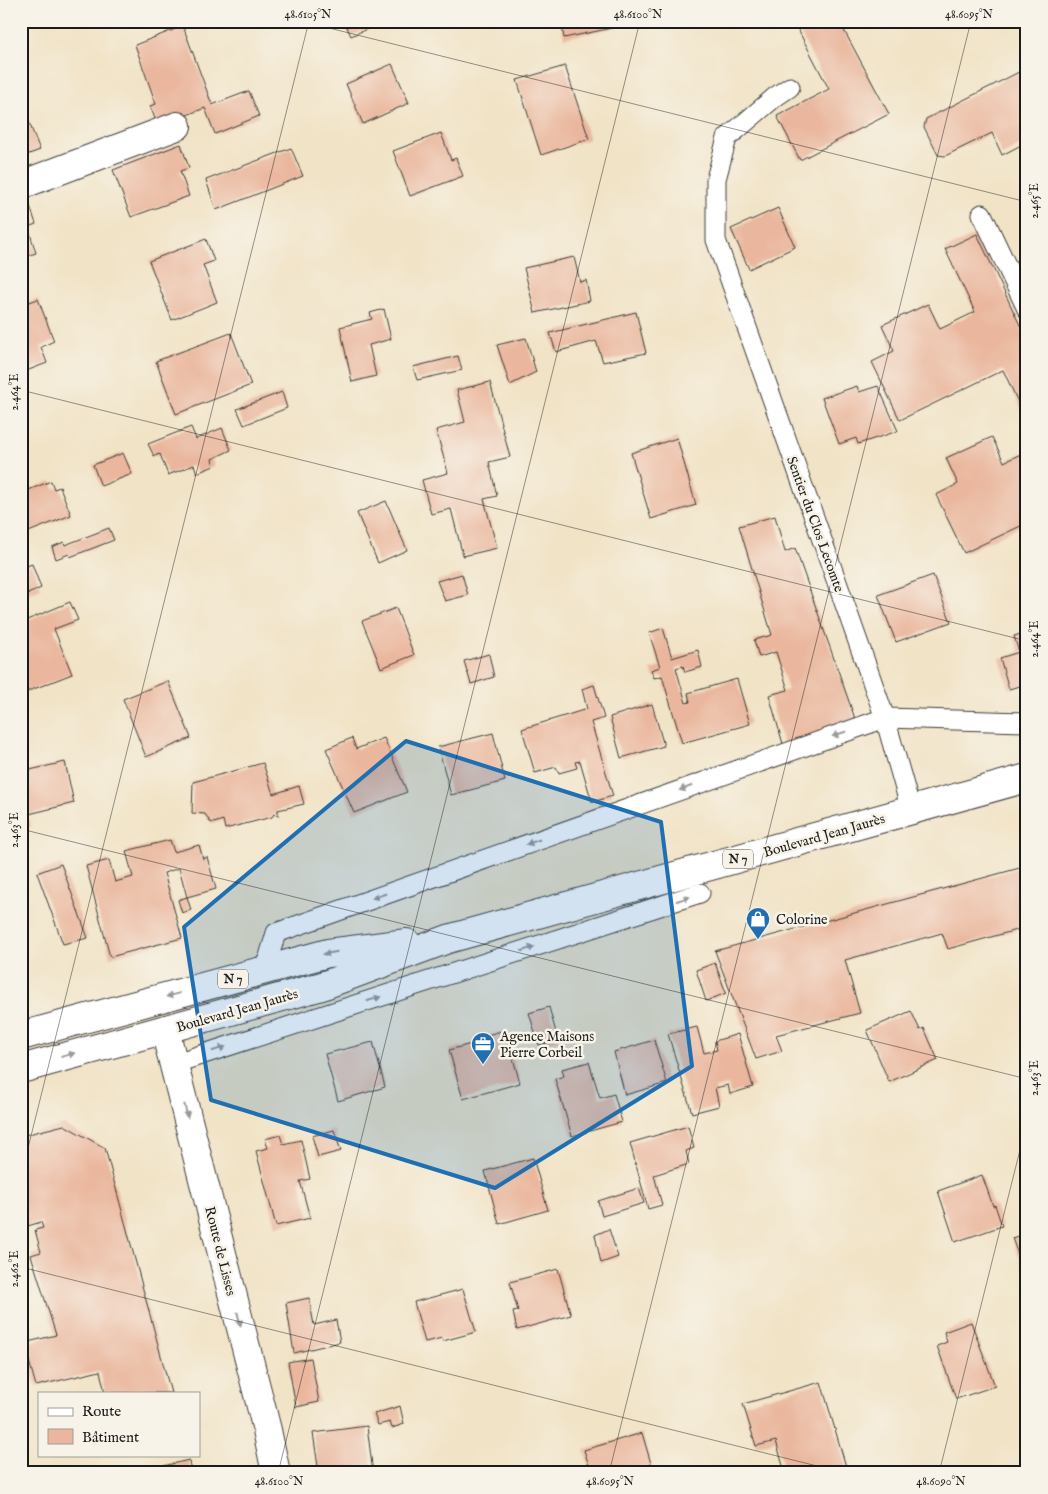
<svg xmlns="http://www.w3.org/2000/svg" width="1048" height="1494" viewBox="0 0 1048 1494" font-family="'IM FELL English',serif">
	<rect width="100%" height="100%" fill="#f7f3e8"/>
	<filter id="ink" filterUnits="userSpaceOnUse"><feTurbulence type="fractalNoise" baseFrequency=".02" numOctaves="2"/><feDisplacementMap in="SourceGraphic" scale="10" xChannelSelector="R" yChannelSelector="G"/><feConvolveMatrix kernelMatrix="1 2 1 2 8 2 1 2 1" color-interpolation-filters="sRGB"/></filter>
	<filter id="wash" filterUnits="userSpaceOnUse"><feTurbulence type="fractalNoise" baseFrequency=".0096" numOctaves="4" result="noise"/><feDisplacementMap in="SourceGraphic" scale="20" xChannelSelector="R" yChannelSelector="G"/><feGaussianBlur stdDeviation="1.12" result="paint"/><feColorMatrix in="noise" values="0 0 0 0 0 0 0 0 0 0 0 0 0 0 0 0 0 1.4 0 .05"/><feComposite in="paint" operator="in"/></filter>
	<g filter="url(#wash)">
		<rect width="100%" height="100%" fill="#f1e3c6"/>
		<g id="blocks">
			<!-- building -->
			<g fill="#eab79e">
				<path d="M344 21H385L351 36Z"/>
				<path d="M561 21H611L612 28 564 38Z"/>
				<path d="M801 21H839L889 114 800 160 777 116 829 89 795 24Z"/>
				<path d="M183 26 212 105 249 91 259 116 215 134 205 108 158 126 150 106 156 104 135 45Z"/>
				<path d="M392 64 409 103 363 124 346 84Z"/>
				<path d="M565 66 589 139 541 155 517 80Z"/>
				<path d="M1019 72 1027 88V142L1002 155 992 133 945 156 938 155 924 127 926 119Z"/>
				<path d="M21 102 40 150 21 157Z"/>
				<path d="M441 133 451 160 456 158 463 176 410 196 393 151Z"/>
				<path d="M181 144 189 168 180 171 189 196 131 217 113 170Z"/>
				<path d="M291 148 303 176 216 210 206 180Z"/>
				<path d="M28 200 36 224 28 227 36 253 21 258V203Z"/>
				<path d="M778 208 795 247 749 269 731 229Z"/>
				<path d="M977 234 1027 340V421L1003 370 900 420 872 362 894 351 882 325 928 304 940 329 975 312 945 249Z"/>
				<path d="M206 239 214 261 203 265 217 302 172 320 149 261Z"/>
				<path d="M574 257 580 282 586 280 590 301 535 313 524 268Z"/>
				<path d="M38 299 54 341 41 347 47 363 21 373V305Z"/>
				<path d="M384 309 391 339 369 345 376 376 352 382 340 327 372 319 370 313Z"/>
				<path d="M636 312 646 353 603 362 596 341 556 352 550 333Z"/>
				<path d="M231 333 251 385 176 414 156 361Z"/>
				<path d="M526 338 536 372 510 385 497 345Z"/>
				<path d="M458 356 462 370 417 380 413 367Z"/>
				<path d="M490 382 510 457 489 462 497 496 484 499 497 548 463 556 451 509 431 514 422 480 448 473 436 430 465 422 457 390Z"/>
				<path d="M857 386 859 392 878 386 898 431 858 444 856 438 839 444 822 398Z"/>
				<path d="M282 392 287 408 244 425 237 409Z"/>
				<path d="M191 427 196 439 222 428 231 450 212 459 214 466 197 473 194 465 168 475 160 454 154 456 148 444Z"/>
				<path d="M992 437 1004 462 1027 451V523L964 553 936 495 958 484 946 458Z"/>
				<path d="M677 438 696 505 651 519 631 453Z"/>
				<path d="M123 453 132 474 101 486 93 465Z"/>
				<path d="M51 481 54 489 60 487 71 515 21 535V493Z"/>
				<path d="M386 501 407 550 378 563 357 513Z"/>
				<path d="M775 516 785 552 795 548 859 730 785 751 769 695 788 690 776 652 759 657 754 640 772 635 739 526Z"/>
				<path d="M109 528 114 540 70 557 69 554 56 559 52 547 64 542 65 545Z"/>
				<path d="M32 564 41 588 21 597V568Z"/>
				<path d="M462 574 468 595 445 601 437 581Z"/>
				<path d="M933 575 951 622 896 642 878 595Z"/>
				<path d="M70 602 78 620 54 629 72 674 21 694V607L27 620Z"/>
				<path d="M396 608 414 655 381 668 362 621Z"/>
				<path d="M663 628 672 658 698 650 702 667 685 672 683 666 676 668 686 703 690 702 688 693 737 679 750 724 682 743 662 676 654 678 651 670 660 667 649 633Z"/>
				<path d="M1027 632V684L1009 689 1000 658 1019 652 1014 636Z"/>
				<path d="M489 654 494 677 471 684 464 661Z"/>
				<path d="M168 681 191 738 146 757 123 699Z"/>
				<path d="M594 685 604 718 591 722 613 796 592 802 580 761 575 762 577 768 559 773 556 767 535 773 522 729 587 709 582 689Z"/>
				<path d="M652 704 664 746 621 758 610 717Z"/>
				<path d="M493 733 505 781 451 795 438 747Z"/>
				<path d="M352 738 356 749 384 738 407 792 354 813 326 749Z"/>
				<path d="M65 762 74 803 29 814 21 772Z"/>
				<path d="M263 763 273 794 299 786 304 804 278 810V816L274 814 272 817 225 829 223 820 214 823 210 822 205 814 192 813 193 782Z"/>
				<path d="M29 819 31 826 21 830V822Z"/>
				<path d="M170 840 174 852 199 845 203 859 207 857 216 889 187 897 179 868 164 873 182 938 110 957 86 866 109 860 115 882 133 877 126 851Z"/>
				<path d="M61 864 88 938 63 944 37 873Z"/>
				<path d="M1027 866V927L948 949 942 933 845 960 860 1013 776 1035 782 1051 756 1059 715 951Z"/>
				<path d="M187 897 191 910 182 913 178 900Z"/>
				<path d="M715 963 726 993 706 1001 696 970Z"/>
				<path d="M549 1007 558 1040 539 1045 529 1013Z"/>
				<path d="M911 1011 920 1030 924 1028 938 1060 889 1082 867 1030Z"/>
				<path d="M697 1027 704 1053 717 1050 715 1041 738 1034 753 1087 730 1094 728 1085 715 1088 719 1106 692 1113 668 1034Z"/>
				<path d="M505 1030 520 1083 463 1099 449 1050 482 1041 480 1037Z"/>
				<path d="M654 1040 667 1083 625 1095 614 1052Z"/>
				<path d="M373 1042 385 1087 338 1101 325 1054Z"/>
				<path d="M589 1062 600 1098 614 1094 622 1122 572 1136 555 1079 564 1076 562 1069Z"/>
				<path d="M64 1125 105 1148 171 1393H105L100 1371 36 1386 24 1343 56 1335 31 1255 41 1252 35 1230 43 1228 41 1222 21 1228V1136Z"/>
				<path d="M688 1126 694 1148 686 1151 689 1164 654 1175 662 1205 648 1209 630 1143Z"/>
				<path d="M334 1130 341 1151 318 1157 312 1136Z"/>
				<path d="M280 1135 283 1144 301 1140 310 1179 300 1181 310 1218 276 1226 256 1151 268 1148 265 1139Z"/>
				<path d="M533 1158 548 1210 499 1224 485 1171Z"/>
				<path d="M982 1175 993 1206 995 1205 1002 1226 955 1242 938 1191Z"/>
				<path d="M639 1188 644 1203 602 1216 598 1201Z"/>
				<path d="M609 1229 618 1257 601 1263 595 1235Z"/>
				<path d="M1027 1233V1274H1025L1012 1238Z"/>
				<path d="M558 1269 571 1315 517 1330 513 1312 518 1311 510 1282Z"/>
				<path d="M463 1289 476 1332 443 1341 442 1338 425 1342 414 1302Z"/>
				<path d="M309 1298 314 1325 336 1320 340 1342 294 1353 286 1303Z"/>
				<path d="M971 1322 995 1386 956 1399 937 1346 947 1342 944 1332Z"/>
				<path d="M311 1358 319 1402 296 1407 288 1362Z"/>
				<path d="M821 1382 847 1470 839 1473H785L776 1441 756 1446 743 1404Z"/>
				<path d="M400 1406 404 1424 392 1428 390 1422 378 1425 374 1414Z"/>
				<path d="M367 1426 373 1473H319L313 1433Z"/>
				<path d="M642 1433 652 1467 657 1473H602L600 1467 590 1469 584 1450Z"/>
				<path d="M189 1460 191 1473H137V1472Z"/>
			</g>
		</g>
	</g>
	<g filter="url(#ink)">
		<use href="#blocks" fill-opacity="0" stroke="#3c3a36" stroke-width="1"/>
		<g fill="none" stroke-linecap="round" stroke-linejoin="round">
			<!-- service casing -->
			<g stroke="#3c3a36" stroke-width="21">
				<g id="service">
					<path d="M790 87 775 97 727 138 716 179V240L885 718 911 810"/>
					<path d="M982 214 1027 309"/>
					<path d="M265 970 276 933 885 718 1027 722"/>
					<path d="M173 1064 700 893"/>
				</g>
			</g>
			<!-- minor casing -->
			<g stroke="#3c3a36" stroke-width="30">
				<path id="minor" d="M21 185 177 126"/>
			</g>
			<!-- tertiary casing -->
			<g stroke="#3c3a36" stroke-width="30">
				<path id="tertiary" d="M165 1030 267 1430 276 1473"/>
			</g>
			<!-- primary casing -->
			<g stroke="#3c3a36" stroke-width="30">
				<g id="primary">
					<path d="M21 1036 328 953 407 943"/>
					<path d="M21 1069 322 986 448 939 1027 778"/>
				</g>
			</g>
			<!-- service -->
			<use href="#service" stroke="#fff" stroke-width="19"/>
			<!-- minor -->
			<use href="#minor" stroke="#fff" stroke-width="28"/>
			<!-- tertiary -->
			<use href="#tertiary" stroke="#fff" stroke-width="28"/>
			<!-- primary -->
			<use href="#primary" stroke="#fff" stroke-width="28"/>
		</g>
		<!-- one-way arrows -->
		<defs><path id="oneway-solid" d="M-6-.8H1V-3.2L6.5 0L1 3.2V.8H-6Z" transform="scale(1.25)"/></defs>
		<g fill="#999">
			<use href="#oneway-solid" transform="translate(839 734) rotate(161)"/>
			<use href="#oneway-solid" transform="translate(686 788) rotate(161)"/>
			<use href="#oneway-solid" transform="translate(533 842) rotate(161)"/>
			<use href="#oneway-solid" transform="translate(379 896) rotate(161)"/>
			<use href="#oneway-solid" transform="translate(683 899) rotate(-18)"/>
			<use href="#oneway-solid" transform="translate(528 949) rotate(-18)"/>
			<use href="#oneway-solid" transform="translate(330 953) rotate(170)"/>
			<use href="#oneway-solid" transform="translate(173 995) rotate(165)"/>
			<use href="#oneway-solid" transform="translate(374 999) rotate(-18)"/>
			<use href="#oneway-solid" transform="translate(219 1049) rotate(-18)"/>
			<use href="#oneway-solid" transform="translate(68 1055) rotate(-16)"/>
			<use href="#oneway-solid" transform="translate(186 1111) rotate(76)"/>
			<use href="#oneway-solid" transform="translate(239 1319) rotate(76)"/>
		</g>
	</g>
	<!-- marked area -->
	<path fill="#1f6fb2" fill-opacity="0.2" stroke="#1f6fb2" stroke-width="4" stroke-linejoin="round" d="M406 741 661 822 692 1066 495 1188 211 1100 184 927Z"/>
	<!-- ticks -->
	<path fill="none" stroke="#1c1c1c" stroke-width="1" stroke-opacity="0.45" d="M301 21 1027 202M21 390 1027 641M21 829 1027 1079M21 1176 309 21M21 1267 845 1473M278 1473 640 21M609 1473 971 21M939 1473 1027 1122"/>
	<!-- icons -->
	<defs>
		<g id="shop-pin" transform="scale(1.25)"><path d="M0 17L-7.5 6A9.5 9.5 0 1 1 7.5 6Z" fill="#1f6fb2" stroke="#f7f3e8"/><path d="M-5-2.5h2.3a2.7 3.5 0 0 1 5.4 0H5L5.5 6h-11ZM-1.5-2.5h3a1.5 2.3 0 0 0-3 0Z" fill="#fff"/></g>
		<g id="office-pin" transform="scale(1.25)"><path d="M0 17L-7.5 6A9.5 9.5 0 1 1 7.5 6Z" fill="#1f6fb2" stroke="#f7f3e8"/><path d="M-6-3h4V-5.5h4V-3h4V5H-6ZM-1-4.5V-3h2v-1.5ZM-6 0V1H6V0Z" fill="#fff"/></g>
	</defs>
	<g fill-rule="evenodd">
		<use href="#shop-pin" x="758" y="919"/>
		<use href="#office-pin" x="483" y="1044"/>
	</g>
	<g text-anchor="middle" stroke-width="5" stroke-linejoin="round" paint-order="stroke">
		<!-- shield labels -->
		<g fill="#f7f3e8" stroke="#5e5c59" stroke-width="1">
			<rect x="723" y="849.5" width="30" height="19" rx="4"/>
			<rect x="218" y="969.5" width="30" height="19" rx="4"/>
		</g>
		<g font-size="12" font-weight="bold" fill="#1c1c1c">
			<text x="738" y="863">N 7</text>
			<text x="233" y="983">N 7</text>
		</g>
		<!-- street labels -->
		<g font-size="14" fill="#1c1c1c" stroke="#f7f3e8">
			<text transform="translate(816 524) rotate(70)" y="5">Sentier du Clos Lecomte</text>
			<text transform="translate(824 835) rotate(-16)" y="5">Boulevard Jean Jaurès</text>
			<text transform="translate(237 1010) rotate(-16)" y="5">Boulevard Jean Jaurès</text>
			<text transform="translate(221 1251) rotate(76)" y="5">Route de Lisses</text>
		</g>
		<!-- poi labels -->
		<g font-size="14" fill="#1c1c1c" stroke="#f7f3e8" text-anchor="start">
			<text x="776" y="924">Colorine</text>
			<text x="500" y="1041">Agence Maisons<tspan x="500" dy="16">Pierre Corbeil</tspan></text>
		</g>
	</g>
	<!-- margin -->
	<rect width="1048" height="1494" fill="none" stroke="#f7f3e8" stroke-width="55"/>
	<!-- legend -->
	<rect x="38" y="1392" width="162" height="65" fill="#f7f3e8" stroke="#9f9d96"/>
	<rect x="48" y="1408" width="25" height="8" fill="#ffffff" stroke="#9f9d96"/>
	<text x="82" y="1416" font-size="15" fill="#1c1c1c">Route</text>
	<rect x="48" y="1429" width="25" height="15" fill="#eab79e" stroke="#9f9d96"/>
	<text x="82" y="1442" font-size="15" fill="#1c1c1c">Bâtiment</text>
	<rect x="28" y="28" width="992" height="1438" fill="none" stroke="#1c1c1c" stroke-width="2"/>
	<g font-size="12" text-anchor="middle" fill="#1c1c1c">
		<text x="308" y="18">48.6105°N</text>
		<text x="638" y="18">48.6100°N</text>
		<text x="969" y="18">48.6095°N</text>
		<text transform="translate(1034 201) rotate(-90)" y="4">2.465°E</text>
		<text transform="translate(14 392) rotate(-90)" y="4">2.464°E</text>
		<text transform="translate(1034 639) rotate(-90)" y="4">2.464°E</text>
		<text transform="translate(14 830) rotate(-90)" y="4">2.463°E</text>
		<text transform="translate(1034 1078) rotate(-90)" y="4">2.463°E</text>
		<text transform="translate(14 1269) rotate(-90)" y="4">2.462°E</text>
		<text x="279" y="1485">48.6100°N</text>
		<text x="610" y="1485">48.6095°N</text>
		<text x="941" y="1485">48.6090°N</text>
	</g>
</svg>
